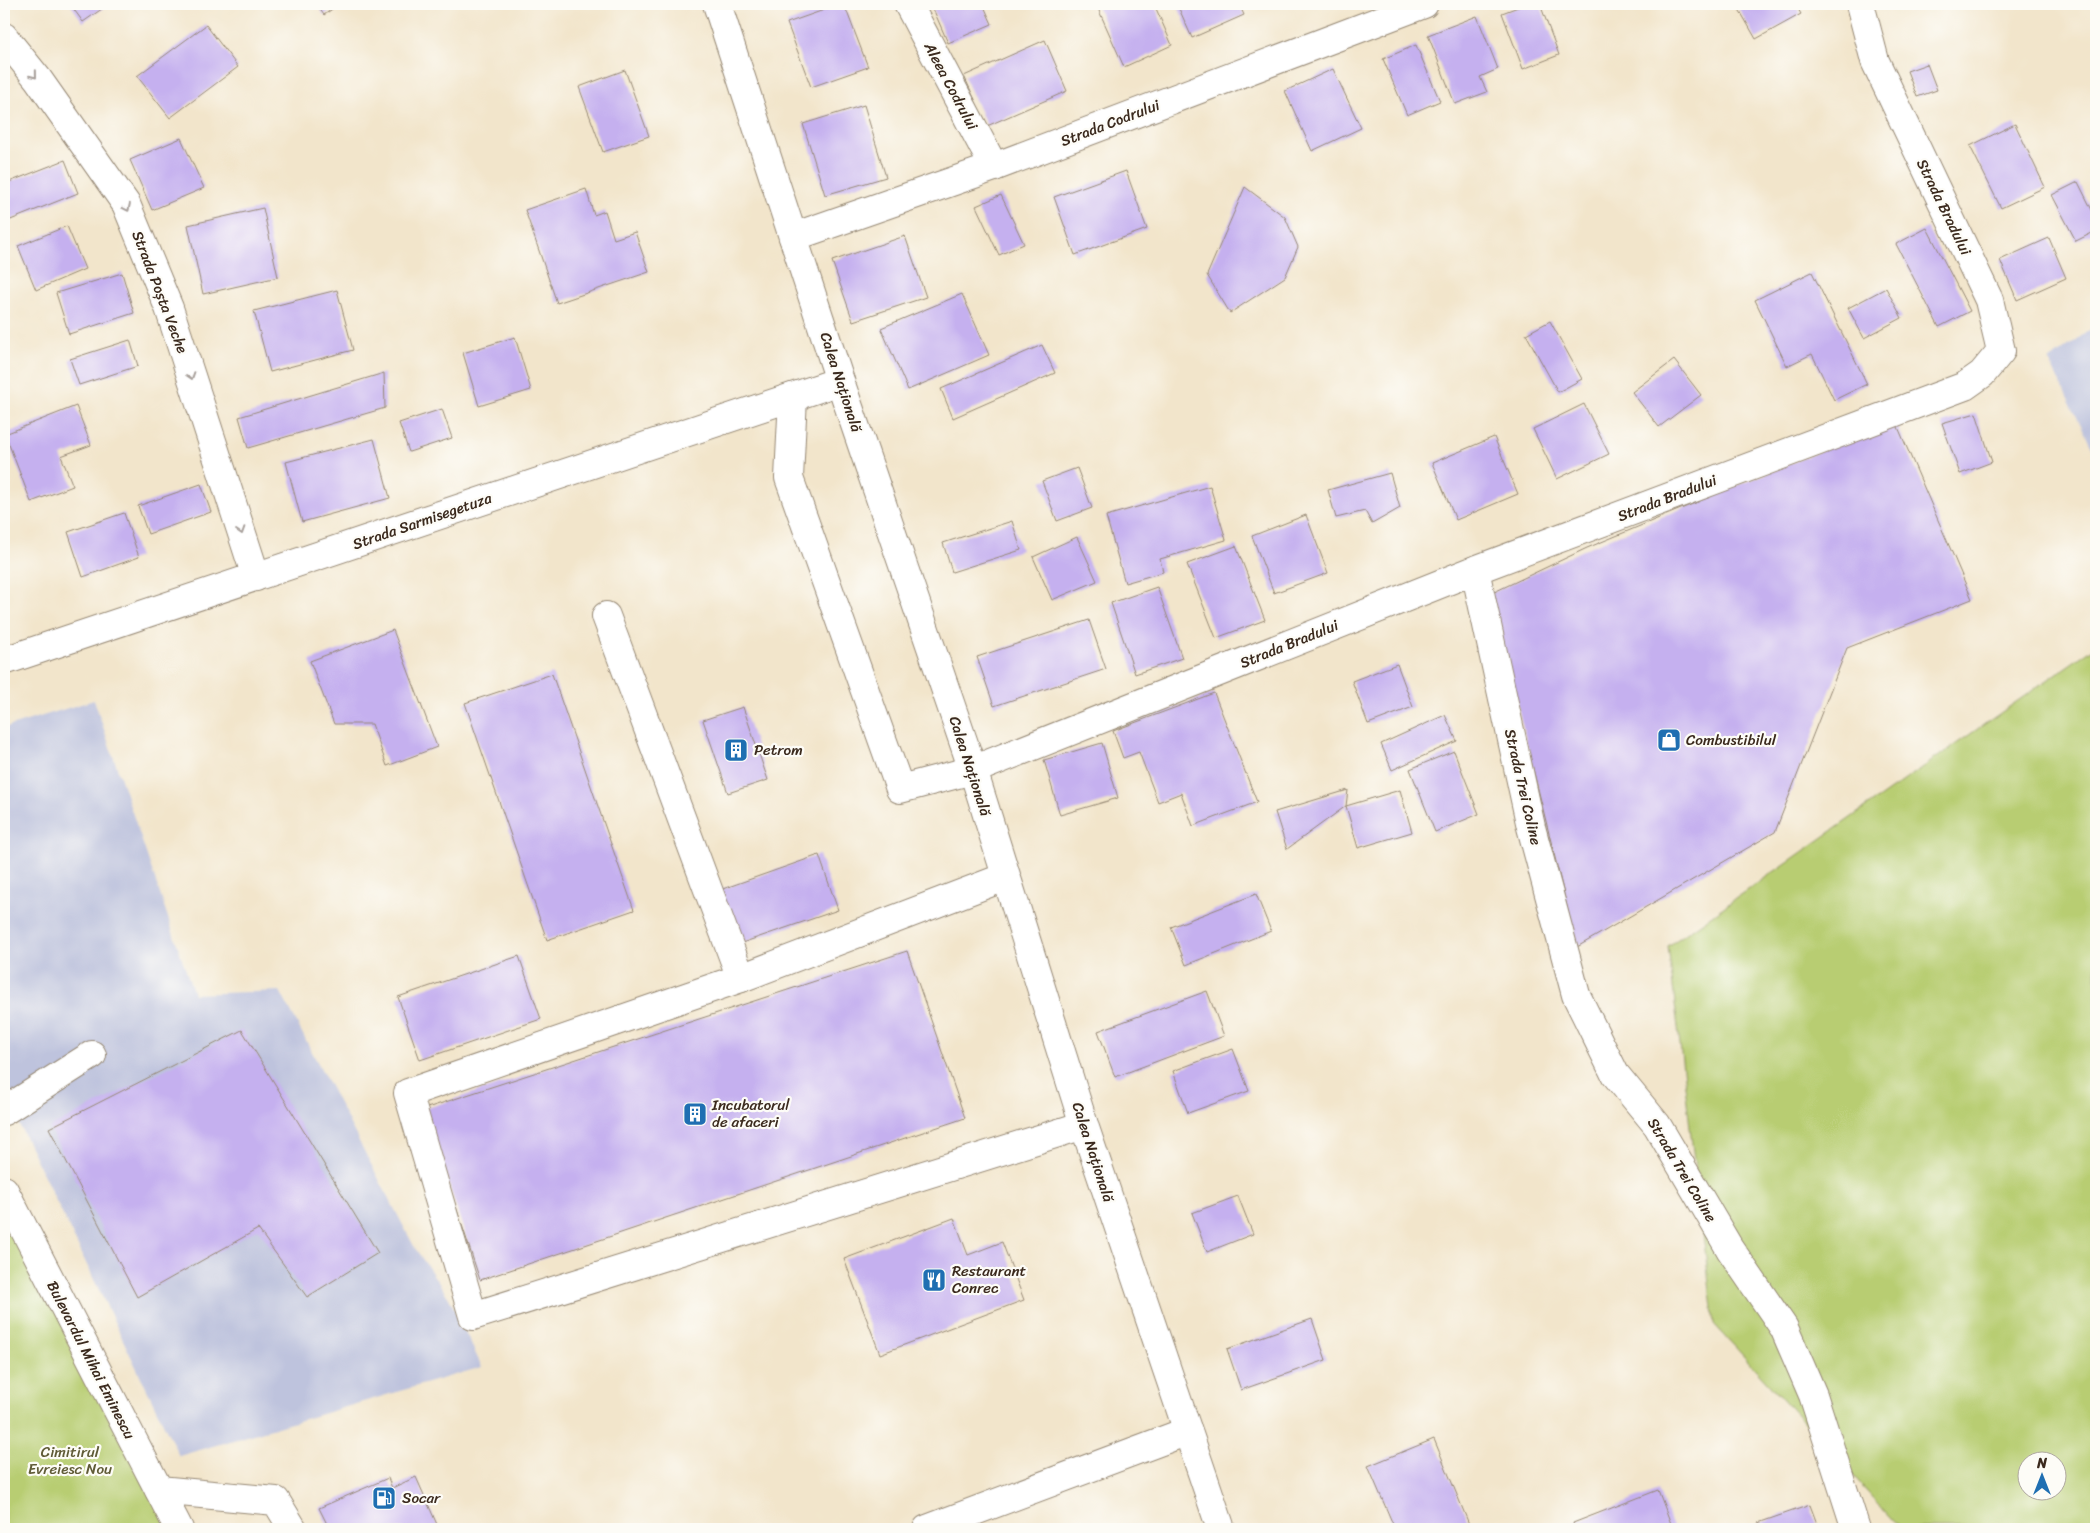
<svg xmlns="http://www.w3.org/2000/svg" width="2100" height="1533" viewBox="0 0 2100 1533" font-family="Sriracha,sans-serif">
	<rect width="100%" height="100%" fill="#fdfcf7"/>
	<filter id="ink" filterUnits="userSpaceOnUse"><feTurbulence type="fractalNoise" baseFrequency=".02" numOctaves="2"/><feDisplacementMap in="SourceGraphic" scale="10" xChannelSelector="R" yChannelSelector="G"/><feConvolveMatrix kernelMatrix="1 2 1 2 8 2 1 2 1" color-interpolation-filters="sRGB"/></filter>
	<filter id="wash" filterUnits="userSpaceOnUse"><feTurbulence type="fractalNoise" baseFrequency=".0096" numOctaves="4" result="noise"/><feDisplacementMap in="SourceGraphic" scale="20" xChannelSelector="R" yChannelSelector="G"/><feGaussianBlur stdDeviation="1.12" result="paint"/><feColorMatrix in="noise" values="0 0 0 0 0 0 0 0 0 0 0 0 0 0 0 0 0 1.4 0 .05"/><feComposite in="paint" operator="in"/></filter>
	<g filter="url(#wash)">
		<rect width="100%" height="100%" fill="#f2e5cb"/>
		<!-- industrial -->
		<g fill="#bec3dd">
			<path d="M2096 325V455L2049 361Z"/>
			<path d="M94 700 194 994 280 991 415 1248 449 1298 482 1367 179 1456 4 1093V728Z"/>
		</g>
		<!-- green -->
		<g fill="#b8cd72" stroke="#7a7c48" fill-rule="evenodd">
			<path d="M2096 646V1529H1902L1714 1324 1668 946ZM2028 1460H2058V1490H2028Z"/>
			<path d="M4 1190 179 1529H4Z"/>
		</g>
		<g id="blocks">
			<!-- building -->
			<g fill="#c5b0ef">
				<path d="M70 4H109L83 22Z"/>
				<path d="M316 4H339L324 15Z"/>
				<path d="M841 4H844L868 67 811 87 787 23Z"/>
				<path d="M931 4H983L992 24 948 43Z"/>
				<path d="M1096 4H1154L1172 45 1124 67Z"/>
				<path d="M1177 4H1239L1244 15 1192 38Z"/>
				<path d="M1526 4H1540L1559 55 1523 69 1502 13Z"/>
				<path d="M1736 4H1795L1801 14 1756 39Z"/>
				<path d="M1477 16 1498 69 1480 77 1487 92 1455 104 1428 35Z"/>
				<path d="M206 25 238 67 170 118 137 76Z"/>
				<path d="M1045 40 1067 91 987 126 964 76Z"/>
				<path d="M1416 45 1440 101 1407 115 1383 59Z"/>
				<path d="M1927 64 1937 90 1917 97 1907 71Z"/>
				<path d="M1333 69 1361 128 1312 151 1285 91Z"/>
				<path d="M625 70 649 136 603 152 579 87Z"/>
				<path d="M864 105 886 177 825 195 803 124Z"/>
				<path d="M2015 124 2045 187 2001 208 1970 146Z"/>
				<path d="M181 138 204 188 152 210 130 160Z"/>
				<path d="M65 160 78 193 8 221 4 210V184Z"/>
				<path d="M1126 171 1147 229 1075 255 1054 197Z"/>
				<path d="M2078 182 2096 218V231L2076 241 2052 195Z"/>
				<path d="M1245 187 1285 217 1298 247 1285 277 1230 313 1207 275Z"/>
				<path d="M586 189 594 215 605 211 614 239 635 232 649 272 557 303 525 210Z"/>
				<path d="M1001 195 1024 244 999 255 976 206Z"/>
				<path d="M263 208 278 277 203 294 188 225Z"/>
				<path d="M67 226 85 269 36 290 18 246Z"/>
				<path d="M1927 228 1970 311 1939 327 1896 244Z"/>
				<path d="M905 236 926 297 853 321 832 261Z"/>
				<path d="M2049 238 2066 278 2017 300 2000 260Z"/>
				<path d="M1812 272 1867 384 1834 400 1812 354 1787 366 1755 300Z"/>
				<path d="M122 273 134 313 69 334 56 293Z"/>
				<path d="M1886 288 1902 318 1864 338 1848 308Z"/>
				<path d="M337 290 353 350 270 372 254 311Z"/>
				<path d="M962 294 989 355 908 390 881 328Z"/>
				<path d="M1550 321 1582 379 1558 392 1526 334Z"/>
				<path d="M515 337 531 390 479 406 463 353Z"/>
				<path d="M130 340 138 366 79 385 70 359Z"/>
				<path d="M1042 345 1055 373 953 418 941 389Z"/>
				<path d="M1674 360 1701 395 1659 427 1632 392Z"/>
				<path d="M384 373 385 408 248 448 239 417Z"/>
				<path d="M1584 404 1609 454 1557 479 1533 429Z"/>
				<path d="M76 406 91 445 61 456 73 486 31 502 5 434Z"/>
				<path d="M442 409 452 438 409 452 399 423Z"/>
				<path d="M1976 413 1992 462 1960 474 1942 423Z"/>
				<path d="M1895 420 1972 599 1847 648 1775 832 1577 947 1490 594 1587 548Z"/>
				<path d="M1494 437 1518 494 1456 520 1432 463Z"/>
				<path d="M374 439 390 498 302 522 286 462Z"/>
				<path d="M1077 468 1092 508 1057 521 1042 481Z"/>
				<path d="M1390 473 1400 508 1372 524 1365 511 1336 518 1328 490Z"/>
				<path d="M201 484 211 512 148 534 138 506Z"/>
				<path d="M1210 486 1226 540 1160 559 1163 572 1125 583 1106 516Z"/>
				<path d="M124 513 139 557 83 577 68 532Z"/>
				<path d="M1306 515 1328 573 1274 593 1252 536Z"/>
				<path d="M1012 521 1021 550 952 572 943 543Z"/>
				<path d="M1077 537 1097 581 1052 600 1033 557Z"/>
				<path d="M1236 546 1265 620 1216 638 1187 564Z"/>
				<path d="M1157 587 1182 658 1135 674 1111 603Z"/>
				<path d="M1089 620 1106 669 994 706 977 657Z"/>
				<path d="M393 630 437 747 387 766 372 724H334L310 661Z"/>
				<path d="M1397 664 1413 707 1368 724 1352 681Z"/>
				<path d="M552 674 634 910 547 940 465 703Z"/>
				<path d="M1214 693 1257 802 1193 826 1181 793 1158 802 1139 752 1123 758 1113 731Z"/>
				<path d="M743 707 768 780 728 793 703 720Z"/>
				<path d="M1445 715 1457 741 1392 770 1381 744Z"/>
				<path d="M1102 743 1118 798 1060 815 1044 760Z"/>
				<path d="M1454 751 1479 814 1435 832 1410 769Z"/>
				<path d="M1348 790 1346 806 1287 849 1275 812Z"/>
				<path d="M1400 790 1412 832 1358 848 1346 806Z"/>
				<path d="M819 855 838 910 733 946 714 892Z"/>
				<path d="M1256 894 1271 931 1186 965 1171 927Z"/>
				<path d="M907 951 965 1118 480 1280 424 1109Z"/>
				<path d="M519 956 541 1019 420 1060 398 997Z"/>
				<path d="M1207 991 1224 1036 1115 1077 1098 1031Z"/>
				<path d="M242 1030 378 1253 307 1297 258 1229 137 1297 49 1128Z"/>
				<path d="M1233 1049 1249 1091 1188 1113 1173 1071Z"/>
				<path d="M1238 1196 1253 1234 1207 1252 1192 1213Z"/>
				<path d="M954 1218 968 1255 1002 1242 1024 1300 880 1354 844 1259Z"/>
				<path d="M1312 1319 1326 1360 1241 1390 1227 1349Z"/>
				<path d="M1434 1439 1471 1529H1395L1368 1466Z"/>
				<path d="M416 1477 439 1529H315L327 1524 319 1508 388 1478 392 1488Z"/>
				<path d="M1658 1490 1673 1529H1575L1573 1523Z"/>
				<path d="M1810 1505 1819 1529H1760L1758 1523Z"/>
			</g>
		</g>
	</g>
	<g filter="url(#ink)">
		<use href="#blocks" fill-opacity="0" stroke="#968874" stroke-width="1"/>
		<g fill="none" stroke-linecap="round" stroke-linejoin="round">
			<!-- minor casing -->
			<g stroke="#968874" stroke-width="30">
				<g id="minor">
					<path d="M908 4 994 167"/>
					<path d="M4 37 38 79 126 204 169 308 256 577"/>
					<path d="M793 237 994 167 1424 4"/>
					<path d="M793 397 789 478 900 789 973 770 1475 570 1965 386 1982 374 2001 351 1989 300 1875 61 1860 4"/>
					<path d="M1475 570 1531 827 1576 995 1615 1074 1657 1125 1730 1249 1784 1328 1813 1395 1856 1529"/>
					<path d="M606 616 741 978"/>
					<path d="M4 661 840 381"/>
					<path d="M1005 877 741 978 408 1093 473 1316 1084 1125"/>
					<path d="M4 1111 92 1055"/>
					<path d="M159 1490 276 1501 293 1529"/>
					<path d="M927 1529 1188 1431"/>
				</g>
			</g>
			<!-- major casing -->
			<g stroke="#968874" stroke-width="30">
				<g id="major">
					<path d="M717 4 840 381 973 770 1084 1125 1221 1529"/>
					<path d="M4 1190 179 1529"/>
				</g>
			</g>
			<!-- minor -->
			<use href="#minor" stroke="#fff" stroke-width="28"/>
			<!-- major -->
			<use href="#major" stroke="#fff" stroke-width="28"/>
		</g>
		<!-- one-way arrows -->
		<defs><path id="oneway-chevron" d="M-2-3.5L2.5 0L-2 3.5" fill="none" stroke-width="1.6" stroke-linecap="round" stroke-linejoin="round" transform="scale(1.25)"/></defs>
		<g stroke="#a79f9a">
			<use href="#oneway-chevron" transform="translate(34 75) rotate(51)"/>
			<use href="#oneway-chevron" transform="translate(127 208) rotate(64)"/>
			<use href="#oneway-chevron" transform="translate(191 376) rotate(72)"/>
			<use href="#oneway-chevron" transform="translate(241 531) rotate(72)"/>
		</g>
	</g>
	<!-- icons -->
	<defs>
		<g id="shop-square" transform="scale(1.25)"><rect x="-9" y="-9" width="18" height="18" rx="4" fill="#1f6fb2" stroke="#fdfcf7"/><path d="M-5-2.5h2.3a2.7 3.5 0 0 1 5.4 0H5L5.5 6h-11ZM-1.5-2.5h3a1.5 2.3 0 0 0-3 0Z" fill="#fff"/></g>
		<g id="building-square" transform="scale(1.25)"><rect x="-9" y="-9" width="18" height="18" rx="4" fill="#1f6fb2" stroke="#fdfcf7"/><path d="M-4-6H4V6H1V3H-1V6H-4ZM-2.5-4.3h1.7v1.8h-1.7ZM.8-4.3h1.7v1.8H.8ZM-2.5-1h1.7V.8h-1.7ZM.8-1h1.7V.8H.8Z" fill="#fff"/></g>
		<g id="restaurant-square" transform="scale(1.25)"><rect x="-9" y="-9" width="18" height="18" rx="4" fill="#1f6fb2" stroke="#fdfcf7"/><path d="M-5-6h1v4h1v-4h1v4h1v-4h1v5L-1.5 .5V6h-2V.5L-5-1ZM5-6V6H3V1.5H1.5Q1.5-4 5-6Z" fill="#fff"/></g>
		<g id="fuel-square" transform="scale(1.25)"><rect x="-9" y="-9" width="18" height="18" rx="4" fill="#1f6fb2" stroke="#fdfcf7"/><path d="M-5.5-6h7V0h2V4h1.3V-2.5L3-4.5l.8-.8L6-3V5H2.5V1h-1V6h-7ZM-4.2-4.7v3.2H.2V-4.7Z" fill="#fff"/></g>
	</defs>
	<g fill-rule="evenodd">
		<use href="#shop-square" x="1669" y="740"/>
		<use href="#building-square" x="736" y="750"/>
		<use href="#building-square" x="695" y="1114"/>
		<use href="#restaurant-square" x="934" y="1280"/>
		<use href="#fuel-square" x="384" y="1498"/>
	</g>
	<g text-anchor="middle" stroke-width="4.5" stroke-linejoin="round" paint-order="stroke">
		<!-- street labels -->
		<g font-size="15" fill="#3b2a1e" stroke="#fdfcf7">
			<text transform="translate(951 86) rotate(62)" y="5">Aleea Codrului</text>
			<text transform="translate(1110 123) rotate(-21)" y="5">Strada Codrului</text>
			<text transform="translate(1944 207) rotate(64)" y="5">Strada Bradului</text>
			<text transform="translate(160 292) rotate(69)" y="5">Strada Poșta Veche</text>
			<text transform="translate(841 382) rotate(72)" y="5">Calea Națională</text>
			<text transform="translate(1667 498) rotate(-21)" y="5">Strada Bradului</text>
			<text transform="translate(422 521) rotate(-19)" y="5">Strada Sarmisegetuza</text>
			<text transform="translate(1289 644) rotate(-22)" y="5">Strada Bradului</text>
			<text transform="translate(970 766) rotate(72)" y="5">Calea Națională</text>
			<text transform="translate(1523 787) rotate(77)" y="5">Strada Trei Coline</text>
			<text transform="translate(1093 1152) rotate(72)" y="5">Calea Națională</text>
			<text transform="translate(1682 1170) rotate(59)" y="5">Strada Trei Coline</text>
			<text transform="translate(91 1360) rotate(63)" y="5">Bulevardul Mihai Eminescu</text>
		</g>
		<!-- poi labels -->
		<g font-size="15" fill="#3b2a1e" stroke="#fdfcf7" text-anchor="start">
			<text x="1686" y="745">Combustibilul</text>
			<text x="754" y="755">Petrom</text>
			<text x="712" y="1110">Incubatorul<tspan x="712" dy="17">de afaceri</tspan></text>
			<text x="952" y="1276">Restaurant<tspan x="952" dy="17">Conrec</tspan></text>
			<text x="402" y="1503">Socar</text>
		</g>
		<!-- park labels -->
		<g font-size="15" fill="#605b37" stroke="#fdfcf7">
			<text x="70" y="1457">Cimitirul<tspan x="70" dy="17">Evreiesc Nou</tspan></text>
		</g>
	</g>
	<!-- margin -->
	<rect width="2100" height="1533" fill="none" stroke="#fdfcf7" stroke-width="20"/>
	<!-- north arrow -->
	<g transform="translate(2042 1476)"><circle r="24" fill="#fdfcf7" stroke="#afa8a0"/>
	<path d="M0-4L9 19L0 12L-9 19Z" fill="#1f6fb2"/>
	<text y="-8" font-size="14" font-weight="bold" text-anchor="middle" fill="#3b2a1e">N</text>
	</g>
</svg>
